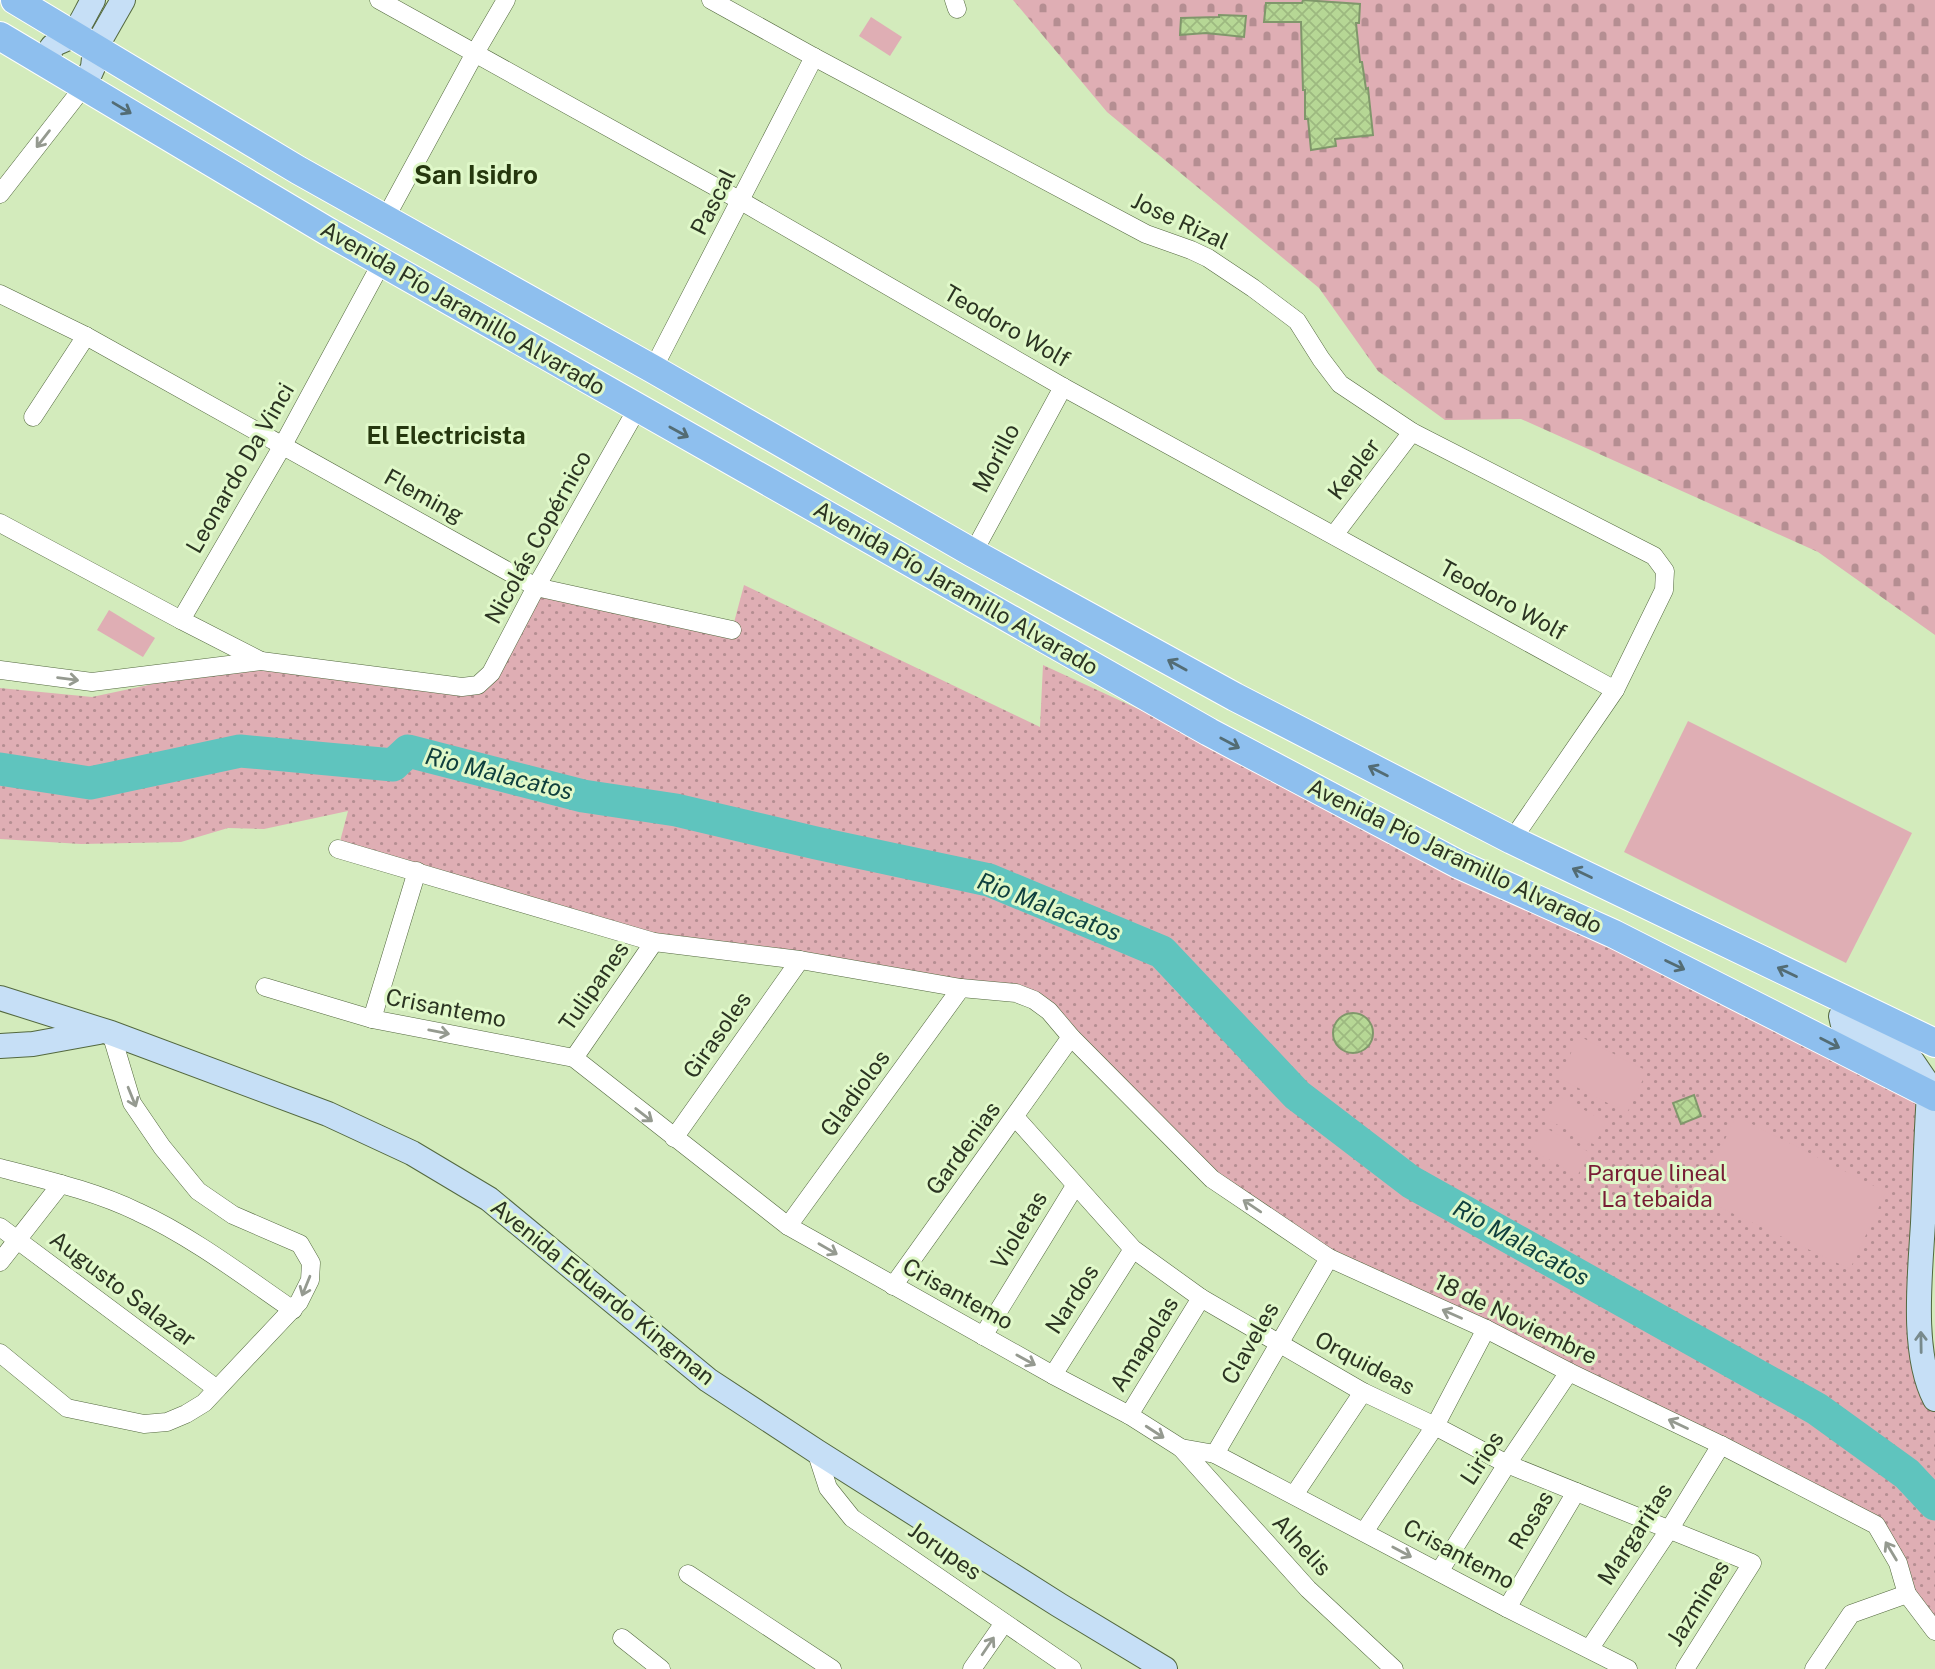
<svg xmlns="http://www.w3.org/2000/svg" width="1935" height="1669" viewBox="0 0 1935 1669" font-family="'Public Sans',sans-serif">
	<defs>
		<pattern id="grass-dots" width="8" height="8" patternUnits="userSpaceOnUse" patternTransform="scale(1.75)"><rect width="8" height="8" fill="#dfaeb4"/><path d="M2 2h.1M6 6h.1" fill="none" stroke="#b58e92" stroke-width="1.8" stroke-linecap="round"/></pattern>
		<pattern id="cemetery-stones" width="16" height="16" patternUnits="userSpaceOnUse" patternTransform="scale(1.75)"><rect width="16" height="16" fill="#dfaeb4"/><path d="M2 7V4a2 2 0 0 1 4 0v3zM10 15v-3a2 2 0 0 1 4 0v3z" fill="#b58e92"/></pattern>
		<pattern id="building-cross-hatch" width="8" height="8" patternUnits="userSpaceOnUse" patternTransform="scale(1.75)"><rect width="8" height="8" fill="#b6d795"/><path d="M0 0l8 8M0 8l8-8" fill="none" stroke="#9db980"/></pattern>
	</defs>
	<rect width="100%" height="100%" fill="#d3ebbc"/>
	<!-- grass -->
	<path fill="url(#grass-dots)" d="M744 585 1040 727 1043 665 1355 809 1929 1094 1920 1282 1935 1399V1632L1876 1525 1329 1258 1212 1179 1034 1000 654 942 338 849 348 811 264 829 228 828 181 842 81 844 0 839V688L92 697 261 661 478 686 536 587 732 630Z"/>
	<!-- cemetery -->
	<path fill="url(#cemetery-stones)" d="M1013 0H1935V635L1818 552 1521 419 1445 420 1378 371 1319 288 1107 112Z"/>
	<!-- pitch -->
	<g fill="#dfaeb4">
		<path d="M871 17 902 37 890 56 859 36Z"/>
		<path d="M109 610 155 638 143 657 97 630Z"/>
		<path d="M1688 721 1912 833 1846 963 1624 852Z"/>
		<path d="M1579 1036 1647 1071 1627 1113 1559 1078Z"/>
		<path d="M1559 1096 1606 1122 1595 1145 1547 1119Z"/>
		<path d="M1736 1116 1886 1192 1850 1269 1698 1197Z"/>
		<path d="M1544 1127 1589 1152 1578 1175 1531 1150Z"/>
	</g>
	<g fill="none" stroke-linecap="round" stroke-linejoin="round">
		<!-- river -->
		<path stroke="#5fc4be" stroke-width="33" d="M0 769 90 783 240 751 393 765 408 751 583 796 676 810 816 843 989 880 1162 952 1297 1095 1411 1182 1817 1409 1907 1474 1935 1504"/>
	</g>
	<!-- building -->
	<g fill="url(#building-cross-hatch)" stroke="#80976b" stroke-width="2">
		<path d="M1303 0 1360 4 1359 23H1356L1360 62H1362L1366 89 1368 88 1373 135 1335 139 1336 146 1311 150 1308 119H1305V90H1303L1301 22H1264L1266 3H1302Z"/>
		<path d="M1219 15 1246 16 1244 37 1206 33 1180 35 1181 18 1219 17Z"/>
		<circle cx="1353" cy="1033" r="20"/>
		<path d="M1694 1095 1701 1116 1681 1124 1673 1103Z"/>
	</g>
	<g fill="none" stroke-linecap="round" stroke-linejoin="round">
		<!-- street casing -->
		<g stroke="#53683f" stroke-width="19">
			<g id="street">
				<path d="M379 0 741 201 1063 387 1615 690"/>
				<path d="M711 0 814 57 1146 234 1191 250 1208 258 1253 288 1297 321 1321 359 1340 384 1412 432 1654 556 1665 571 1664 590 1615 690 1512 840"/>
				<path d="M954 0 957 9"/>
				<path d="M0 194 85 85"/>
				<path d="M386 217 475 53 506 0"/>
				<path d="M0 294 86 336 536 587 732 630"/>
				<path d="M653 369 814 57"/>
				<path d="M33 417 86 336"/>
				<path d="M0 523 181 620"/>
				<path d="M1334 535 1412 432"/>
				<path d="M973 553 1063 387"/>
				<path d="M261 661 181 620 283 445 382 262"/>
				<path d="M0 670 92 682 261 661 462 687 478 685 491 673 536 587 637 409"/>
				<path d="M338 849 654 942 800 960 961 988 1016 993 1034 1000 1049 1011 1071 1037 1212 1179 1329 1258 1486 1329 1569 1372 1721 1445 1876 1525 1898 1563 1907 1594 1935 1631"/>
				<path d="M265 987 372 1019 574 1058 788 1226 1053 1375 1129 1415 1181 1448 1215 1454 1507 1608 1628 1669"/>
				<path d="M372 1019 417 871"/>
				<path d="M574 1058 654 942"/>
				<path d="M1015 1117 1133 1249 1201 1298 1363 1392 1435 1426 1507 1464 1752 1563 1685 1669"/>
				<path d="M674 1138 800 960"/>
				<path d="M0 1168C46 1180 95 1191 138 1212 191 1236 245 1277 293 1310"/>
				<path d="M788 1226 961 988"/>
				<path d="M0 1227 217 1389"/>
				<path d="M0 1262 61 1184"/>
				<path d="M893 1286 1071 1037"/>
				<path d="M983 1336 1075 1186"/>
				<path d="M0 1353 67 1408 144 1424 167 1422 186 1414 204 1403 299 1302 310 1280 311 1263 300 1244 233 1215 198 1191 162 1147 132 1103 111 1033"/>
				<path d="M1053 1375 1133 1249"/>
				<path d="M1129 1415 1201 1298"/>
				<path d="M1181 1448 1308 1589 1394 1669"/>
				<path d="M816 1451 828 1488 852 1518 1072 1669"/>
				<path d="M1215 1454 1329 1258"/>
				<path d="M1294 1495 1363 1392"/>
				<path d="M1364 1532 1435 1426 1486 1329"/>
				<path d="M1439 1572 1507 1464 1569 1372"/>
				<path d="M688 1574 832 1669"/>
				<path d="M1507 1608 1576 1492"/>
				<path d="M622 1638 661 1669"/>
				<path d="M1590 1648 1669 1530 1721 1445"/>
				<path d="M972 1669 1004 1623"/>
				<path d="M1814 1669 1851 1614 1907 1594"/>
			</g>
		</g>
		<!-- secondary casing -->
		<g stroke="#53683f" stroke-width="26">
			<g id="secondary">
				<path d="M51 66C45 38 61 46 73 34 81 25 87 10 93 0"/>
				<path d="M85 85 93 67 95 49 123 0"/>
				<path d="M0 998 111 1033 328 1114 412 1153 489 1199 708 1380 816 1451 1059 1605 1165 1669"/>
				<path d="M1848 1002 1841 1016 1843 1025 1851 1031 1908 1055 1925 1080 1929 1094C1926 1137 1925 1180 1923 1223 1920 1275 1911 1353 1935 1399"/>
				<path d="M0 1046 33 1044 99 1032"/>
			</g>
		</g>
		<!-- primary casing -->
		<g stroke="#fff" stroke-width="30">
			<g id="primary">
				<path d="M15 0 298 170 653 369 973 553 1235 697 1512 840 1935 1043"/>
				<path d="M0 36 327 231 1209 732 1458 864 1614 934 1935 1097"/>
			</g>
		</g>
		<!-- street -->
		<use href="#street" stroke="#fff" stroke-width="18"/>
		<!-- secondary -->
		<use href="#secondary" stroke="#c6dff6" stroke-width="24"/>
		<!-- primary -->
		<use href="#primary" stroke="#8ebfee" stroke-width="28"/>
	</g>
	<!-- one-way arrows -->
	<defs><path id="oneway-shaft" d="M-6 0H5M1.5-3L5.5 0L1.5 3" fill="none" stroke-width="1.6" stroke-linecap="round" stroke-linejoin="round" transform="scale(1.75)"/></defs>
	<g stroke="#536c74">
		<use href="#oneway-shaft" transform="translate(122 108) rotate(31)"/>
		<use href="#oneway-shaft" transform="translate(679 432) rotate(29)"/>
		<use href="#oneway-shaft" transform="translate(1177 665) rotate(-151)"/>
		<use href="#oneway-shaft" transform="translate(1230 743) rotate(28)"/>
		<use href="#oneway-shaft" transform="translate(1378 771) rotate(-153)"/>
		<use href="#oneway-shaft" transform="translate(1582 873) rotate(-154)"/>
		<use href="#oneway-shaft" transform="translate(1675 965) rotate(26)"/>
		<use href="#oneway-shaft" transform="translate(1787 972) rotate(-154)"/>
		<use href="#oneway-shaft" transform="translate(1830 1043) rotate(27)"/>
	</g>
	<g stroke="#959a90">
		<use href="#oneway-shaft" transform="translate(43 139) rotate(128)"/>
		<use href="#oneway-shaft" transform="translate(68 679) rotate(7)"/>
		<use href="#oneway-shaft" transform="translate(439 1032) rotate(11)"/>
		<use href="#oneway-shaft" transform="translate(132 1097) rotate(68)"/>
		<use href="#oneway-shaft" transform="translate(644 1115) rotate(38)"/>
		<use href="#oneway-shaft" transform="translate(1252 1206) rotate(-146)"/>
		<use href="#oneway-shaft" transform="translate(828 1249) rotate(30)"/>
		<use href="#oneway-shaft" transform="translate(306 1286) rotate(112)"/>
		<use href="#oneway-shaft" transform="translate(1452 1314) rotate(-156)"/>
		<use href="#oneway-shaft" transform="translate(1026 1360) rotate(29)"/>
		<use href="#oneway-shaft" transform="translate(1678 1424) rotate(-155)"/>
		<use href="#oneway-shaft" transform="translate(1155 1432) rotate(33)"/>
		<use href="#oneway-shaft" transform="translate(1891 1551) rotate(-121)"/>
		<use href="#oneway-shaft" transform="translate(1402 1552) rotate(28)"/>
		<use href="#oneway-shaft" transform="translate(988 1646) rotate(-56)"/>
	</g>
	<use stroke="#788a8c" href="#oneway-shaft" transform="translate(1921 1342) rotate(-91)"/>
	<g text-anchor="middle" stroke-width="6" stroke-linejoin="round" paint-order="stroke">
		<!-- street labels -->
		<g font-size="23" fill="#2b3422" stroke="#e0f8c9">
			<text transform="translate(713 202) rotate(-63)" y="8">Pascal</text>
			<text transform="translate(1180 221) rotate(25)" y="8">Jose Rizal</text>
			<text transform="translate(463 308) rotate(30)" y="8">Avenida Pío Jaramillo Alvarado</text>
			<text transform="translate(1007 326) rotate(30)" y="8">Teodoro Wolf</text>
			<text transform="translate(996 458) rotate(-62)" y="8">Morillo</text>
			<text transform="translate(240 468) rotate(-60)" y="8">Leonardo Da Vinci</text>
			<text transform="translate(1354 469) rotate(-53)" y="8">Kepler</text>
			<text transform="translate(424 496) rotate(29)" y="8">Fleming</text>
			<text transform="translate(538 537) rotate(-61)" y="8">Nicolás Copérnico</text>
			<text transform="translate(956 588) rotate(30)" y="8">Avenida Pío Jaramillo Alvarado</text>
			<text transform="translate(1503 600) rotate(29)" y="8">Teodoro Wolf</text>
			<text transform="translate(1455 856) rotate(26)" y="8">Avenida Pío Jaramillo Alvarado</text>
			<text transform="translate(594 986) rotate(-55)" y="8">Tulipanes</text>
			<text transform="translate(446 1008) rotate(11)" y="8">Crisantemo</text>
			<text transform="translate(717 1035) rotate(-55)" y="8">Girasoles</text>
			<text transform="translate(855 1093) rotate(-54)" y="8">Gladiolos</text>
			<text transform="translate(963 1148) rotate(-54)" y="8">Gardenias</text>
			<text transform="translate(1019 1230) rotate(-59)" y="8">Violetas</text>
			<text transform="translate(123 1289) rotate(37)" y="8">Augusto Salazar</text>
			<text transform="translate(603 1292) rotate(39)" y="8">Avenida Eduardo Kingman</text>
			<text transform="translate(958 1294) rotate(29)" y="8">Crisantemo</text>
			<text transform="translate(1072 1299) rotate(-57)" y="8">Nardos</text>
			<text transform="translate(1516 1319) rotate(26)" y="8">18 de Noviembre</text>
			<text transform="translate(1250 1343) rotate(-60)" y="8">Claveles</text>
			<text transform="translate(1144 1344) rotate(-58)" y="8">Amapolas</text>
			<text transform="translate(1365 1363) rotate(28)" y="8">Orquideas</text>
			<text transform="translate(1482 1458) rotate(-57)" y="8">Lirios</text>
			<text transform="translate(1531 1520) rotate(-59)" y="8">Rosas</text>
			<text transform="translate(1635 1534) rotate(-57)" y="8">Margaritas</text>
			<text transform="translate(1302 1545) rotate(47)" y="8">Alhelis</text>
			<text transform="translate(945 1551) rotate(35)" y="8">Jorupes</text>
			<text transform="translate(1459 1554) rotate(28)" y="8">Crisantemo</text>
			<text transform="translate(1698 1603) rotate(-58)" y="8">Jazmines</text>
		</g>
		<!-- park labels -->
		<g font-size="23" fill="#771c34" stroke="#e0f8c9">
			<text x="1657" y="1181">Parque lineal<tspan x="1657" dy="26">La tebaida</tspan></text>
		</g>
		<!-- neighbourhood labels -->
		<g font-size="24" font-weight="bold" fill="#25370e" stroke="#e0f8c9">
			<text x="446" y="444">El Electricista</text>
		</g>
		<!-- water labels -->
		<g font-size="24" font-style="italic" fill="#10403e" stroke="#e0f8c9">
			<text transform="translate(499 774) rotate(14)" y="8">Rio Malacatos</text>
			<text transform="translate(1049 907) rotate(21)" y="8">Rio Malacatos</text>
			<text transform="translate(1521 1243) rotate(29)" y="8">Rio Malacatos</text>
		</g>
		<!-- quarter labels -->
		<g font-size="26" font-weight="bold" fill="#25370e" stroke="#e0f8c9">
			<text x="476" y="184">San Isidro</text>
		</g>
	</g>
</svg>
